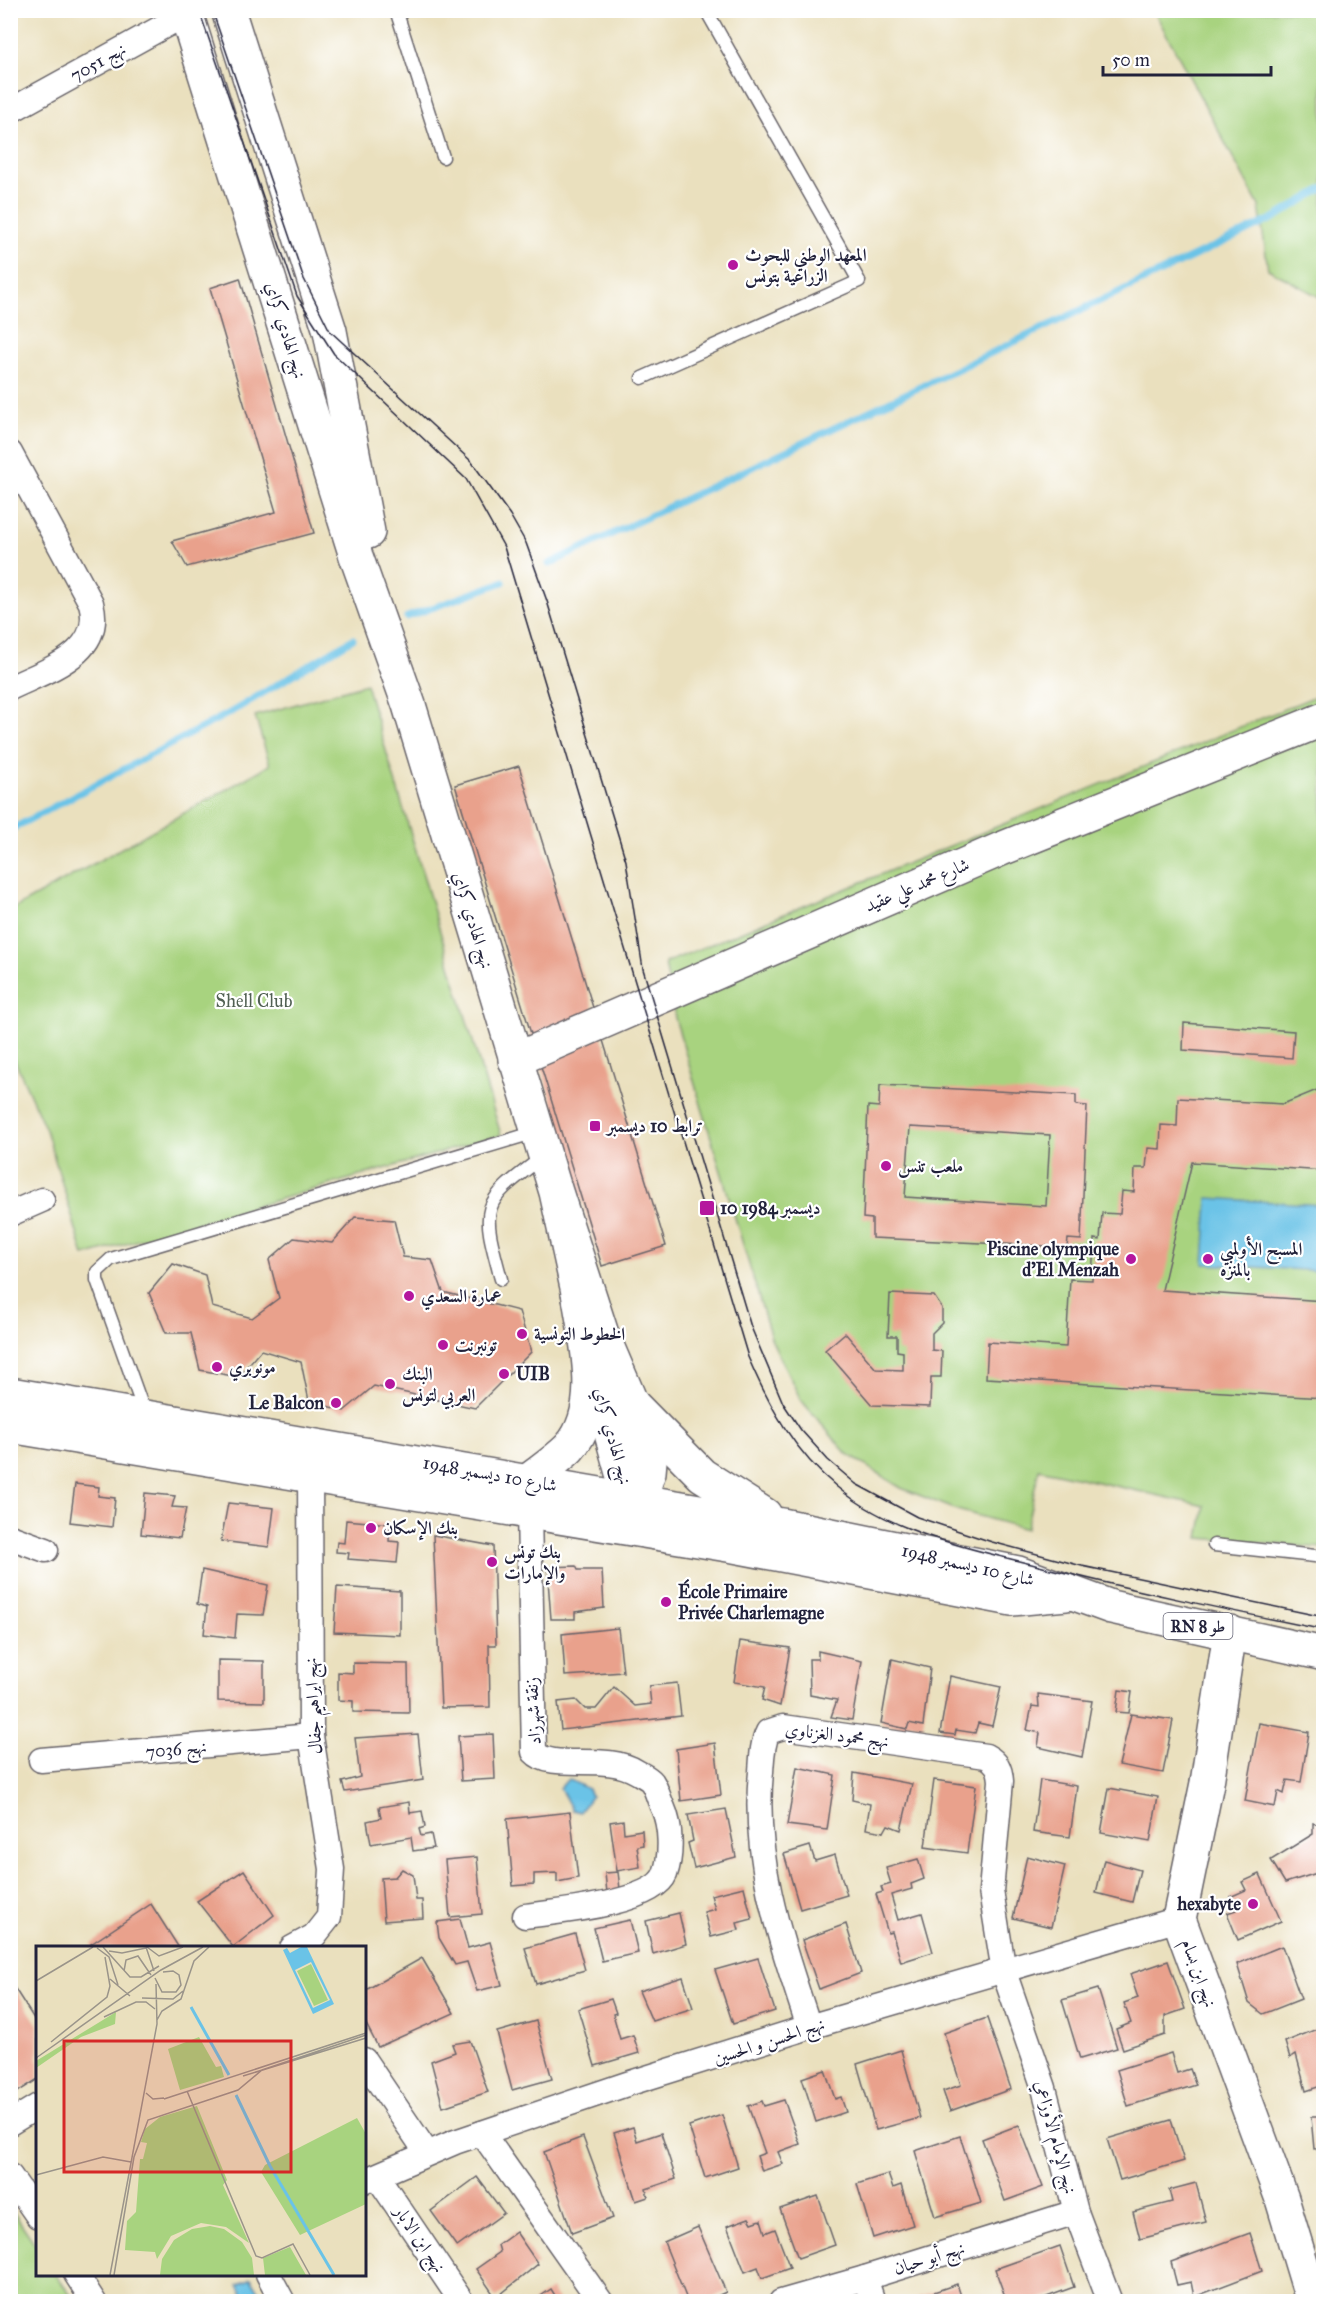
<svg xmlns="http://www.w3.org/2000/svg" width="1334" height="2312" viewBox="0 0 1334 2312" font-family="'IM FELL Great Primer',Amiri,serif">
	<rect width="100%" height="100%" fill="#fff"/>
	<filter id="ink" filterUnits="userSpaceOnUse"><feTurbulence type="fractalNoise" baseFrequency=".0167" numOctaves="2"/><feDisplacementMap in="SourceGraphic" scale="12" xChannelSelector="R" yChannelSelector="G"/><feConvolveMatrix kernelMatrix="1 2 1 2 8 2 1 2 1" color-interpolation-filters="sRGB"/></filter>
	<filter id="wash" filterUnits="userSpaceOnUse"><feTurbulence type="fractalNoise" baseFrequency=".008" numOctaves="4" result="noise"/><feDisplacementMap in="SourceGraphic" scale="24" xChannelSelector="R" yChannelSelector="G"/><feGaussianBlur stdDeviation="1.35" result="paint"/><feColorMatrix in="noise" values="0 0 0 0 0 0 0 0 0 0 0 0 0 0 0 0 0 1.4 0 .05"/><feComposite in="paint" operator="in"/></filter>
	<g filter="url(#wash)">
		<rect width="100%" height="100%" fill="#eae0be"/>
		<!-- green -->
		<g fill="#a8d37f" stroke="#657a5d" stroke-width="1.5">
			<path d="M1154 11H1323V299L1268 269 1259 206Z"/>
			<path d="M366 684 501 1135 84 1256 46 1130 11 1052V910L270 765 255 716Z"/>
			<path d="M1323 693V1548L1199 1538 1205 1506 1039 1469 1026 1529 957 1510 901 1488 847 1454 801 1400 772 1341 675 1018 665 963Z"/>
			<path d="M10 2207 37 2247 38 2274 56 2275 75 2301H13L10 2297Z"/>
		</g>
		<!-- water -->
		<g fill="#6ac3e7" stroke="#467291" stroke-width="1.5">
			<path d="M1208 1198 1323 1205V1271L1204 1264Z"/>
			<path d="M568 1779 588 1789 591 1797 580 1812 572 1810 560 1788Z"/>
			<path d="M251 2278 265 2301H247L238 2285Z"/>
		</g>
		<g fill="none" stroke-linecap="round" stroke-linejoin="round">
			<!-- stream -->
			<g stroke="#6ac3e7" stroke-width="7">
				<path d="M549 564 1274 218 1324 188"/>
				<path d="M407 617 503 582"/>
				<path d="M10 830 233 711 353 639"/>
			</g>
		</g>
		<g id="blocks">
			<!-- building -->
			<g fill="#e9a18c" fill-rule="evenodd">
				<path d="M240 278 314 533 187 567 172 541 276 512 210 288Z"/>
				<path d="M519 766 666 1246 602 1266 455 785Z"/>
				<path d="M1184 1023 1294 1031 1292 1058 1183 1050Z"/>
				<path d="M880 1085 1076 1095V1105L1087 1106 1081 1240 1068 1239 1067 1247 872 1238V1219L863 1218 868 1106 879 1107ZM910 1127 1050 1135 1046 1206 905 1197Z"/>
				<path d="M1324 1087V1171L1192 1162 1162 1290 1324 1301V1398L986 1378 988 1342 1066 1347 1070 1279 1092 1280 1094 1239 1100 1240 1102 1213 1120 1214 1122 1191 1134 1192 1135 1168H1146L1148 1148 1160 1149 1161 1125 1177 1126 1178 1098 1283 1104Z"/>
				<path d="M355 1217 394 1220 403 1257 432 1260 443 1292 519 1311 531 1352 475 1408 374 1386 344 1411 309 1401 301 1362 261 1350 238 1377 200 1370 191 1333H166L149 1293 173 1264 205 1275 212 1307 252 1318 279 1298 269 1260 294 1238 332 1243Z"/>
				<path d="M890 1294 934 1296 942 1308V1323L932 1333V1350L942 1351 941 1377H931L930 1407 872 1405 825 1350 845 1333 876 1369 903 1370V1352L897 1351V1336H888Z"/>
				<path d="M75 1484 99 1487 98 1496 115 1498 112 1527 70 1522Z"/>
				<path d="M145 1493 175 1496 172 1507 186 1508 180 1538 141 1534Z"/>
				<path d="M228 1503 274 1508 269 1547 221 1541Z"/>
				<path d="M346 1520 390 1524 389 1541 399 1542 397 1563 348 1559 349 1553 336 1552 337 1542 344 1543Z"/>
				<path d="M433 1535 493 1546 496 1645H489L490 1707 441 1708Z"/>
				<path d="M576 1566 578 1570H602L604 1608 575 1612V1619H551L547 1567Z"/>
				<path d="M202 1570 268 1585 263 1615 237 1614 235 1638 204 1634 207 1607 197 1604Z"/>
				<path d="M337 1587 400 1591V1635L334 1632Z"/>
				<path d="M618 1628 623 1672 565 1676 562 1634Z"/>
				<path d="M740 1641 790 1648 780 1706 762 1700 765 1687 734 1682Z"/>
				<path d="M818 1651 862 1661 852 1720 831 1717 837 1700 810 1695 809 1659H818Z"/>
				<path d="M892 1659 930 1668 923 1726 909 1723 907 1729 881 1723Z"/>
				<path d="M218 1660 264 1661V1702L218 1701Z"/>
				<path d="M353 1663 408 1664 409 1713 353 1712V1701L338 1700V1672L353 1673Z"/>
				<path d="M950 1676 1001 1687 992 1726 978 1723 975 1733 956 1730 955 1735 940 1733Z"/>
				<path d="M677 1683 681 1716 561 1730 558 1702 576 1700 585 1709H596L614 1687 635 1706 651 1704 649 1686Z"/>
				<path d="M1119 1690 1132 1692 1129 1713 1116 1712Z"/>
				<path d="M1038 1694 1092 1701 1082 1757 1038 1747 1040 1733 1027 1730 1032 1706 1039 1707Z"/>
				<path d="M1131 1714 1173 1720 1163 1773 1119 1765Z"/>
				<path d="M1259 1723 1309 1732 1301 1782 1287 1780 1284 1794 1278 1791 1275 1807 1245 1801Z"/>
				<path d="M418 1734 423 1780 345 1792 342 1782 360 1777 355 1738Z"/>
				<path d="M493 1734 495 1779 461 1781 458 1736Z"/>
				<path d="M715 1743 721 1795 681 1801 676 1749Z"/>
				<path d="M797 1767 835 1775 827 1830 787 1825Z"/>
				<path d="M854 1773 912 1784 901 1830 888 1825 884 1832 866 1829 870 1804 852 1800Z"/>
				<path d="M934 1780 976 1786 967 1853 925 1847Z"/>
				<path d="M1040 1780 1077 1786 1070 1837 1033 1832Z"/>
				<path d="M1109 1788 1158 1797 1150 1842 1101 1833Z"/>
				<path d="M409 1802 410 1813 422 1811 425 1827 419 1829 421 1836 431 1834 434 1848 413 1851 411 1837 371 1844 367 1821 381 1818 379 1807Z"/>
				<path d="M726 1809 736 1857 694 1868 688 1843 693 1841 688 1815Z"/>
				<path d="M570 1812 578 1878 557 1882V1873L534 1874V1884L513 1886 507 1819Z"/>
				<path d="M623 1820 624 1833 642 1830 643 1845 637 1846 640 1867 617 1871 610 1822Z"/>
				<path d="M1313 1823 1324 1826V1869L1317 1873 1285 1883 1271 1860 1313 1834Z"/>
				<path d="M810 1846 815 1861 835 1855 847 1895 800 1909 784 1854Z"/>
				<path d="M1027 1856 1065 1866 1051 1927 1013 1918Z"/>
				<path d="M477 1857 482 1914 450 1917 445 1860Z"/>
				<path d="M918 1859 924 1879 911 1884 912 1889 891 1895 898 1920 922 1913 933 1952 901 1962 892 1932 888 1933 876 1894 883 1892 881 1887 891 1884 886 1868Z"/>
				<path d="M1104 1860 1140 1870 1132 1902 1096 1893Z"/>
				<path d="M402 1869 413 1875 416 1900H422L423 1918 384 1921 381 1878 395 1877Z"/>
				<path d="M244 1870 274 1915 233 1947 197 1901Z"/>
				<path d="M618 1872 620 1889 607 1893 605 1873Z"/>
				<path d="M1260 1874 1281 1921 1238 1940 1227 1913 1236 1910 1230 1897 1246 1890 1242 1882Z"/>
				<path d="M744 1887 752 1919 737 1923 739 1930 711 1937 704 1912 715 1909 711 1895Z"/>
				<path d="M151 1904 179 1948H93L91 1944Z"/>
				<path d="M679 1913 686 1944 653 1954 646 1921Z"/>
				<path d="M460 1919 468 1948 490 1942 502 1985 477 1991 467 1962 455 1965 439 1938 437 1922Z"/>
				<path d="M630 1920 638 1953 602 1961 594 1928Z"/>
				<path d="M846 1924 861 1973 819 1989 802 1940Z"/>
				<path d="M575 1934 585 1970 536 1984 525 1948Z"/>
				<path d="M1282 1946 1301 1999 1263 2014 1249 2003 1237 1964Z"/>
				<path d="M422 1958 454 2013 378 2047 364 2020V2008L367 2007 364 1991Z"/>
				<path d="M758 1958 775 2011 733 2024 715 1970Z"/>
				<path d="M1168 1961 1185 2009 1165 2016V2035L1123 2049 1116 2029 1131 2023 1124 2003 1138 1998 1130 1974Z"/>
				<path d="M683 1977 693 2008 652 2021 639 1991Z"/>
				<path d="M10 1981 38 2025V2079L10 2097Z"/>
				<path d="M1098 1989 1117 2048 1080 2059 1062 2000Z"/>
				<path d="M611 1999 616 2013 613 2014 620 2039 633 2035 639 2053 595 2066 578 2009Z"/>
				<path d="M987 2018 1011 2089 950 2111 943 2091 961 2085 944 2033Z"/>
				<path d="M536 2021 552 2079 512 2090 497 2032Z"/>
				<path d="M1324 2026V2085L1306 2091 1296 2054 1290 2058 1285 2042Z"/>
				<path d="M470 2041 488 2092 443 2107 431 2061 455 2052 452 2044Z"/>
				<path d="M901 2050 920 2118 876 2130 857 2064Z"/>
				<path d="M1171 2053 1177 2073 1190 2069 1196 2085 1128 2106 1117 2070Z"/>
				<path d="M825 2070 835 2099 841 2097 846 2112 816 2122 802 2078Z"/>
				<path d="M784 2100 800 2144 778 2152 783 2164 762 2171 757 2156 765 2153 748 2106 762 2101 764 2106Z"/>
				<path d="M1324 2113V2148L1314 2149 1311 2117H1322Z"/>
				<path d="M722 2115 738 2167 705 2178 689 2126Z"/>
				<path d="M1171 2120 1184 2161 1120 2180 1107 2139Z"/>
				<path d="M1019 2125 1043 2187 1005 2201 982 2139Z"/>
				<path d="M633 2127 637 2141 661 2133 676 2179 646 2189 648 2197 636 2201 614 2133Z"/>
				<path d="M960 2136 981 2203 935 2217 915 2151Z"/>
				<path d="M583 2137 613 2218 572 2233 544 2152Z"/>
				<path d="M888 2174 893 2188 901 2185 913 2225 873 2238 857 2184Z"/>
				<path d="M477 2177 504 2213 457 2247 431 2211Z"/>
				<path d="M1196 2183 1206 2222 1140 2239 1133 2212 1172 2202 1169 2190Z"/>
				<path d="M818 2196 835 2245 798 2258 780 2209Z"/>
				<path d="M749 2218 752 2223 761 2220 765 2233 775 2229 790 2268 762 2278 758 2267 745 2272 727 2226Z"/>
				<path d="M698 2227 726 2292 704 2302H688L664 2242Z"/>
				<path d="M516 2232 538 2264 496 2298 476 2269 500 2252 498 2245Z"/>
				<path d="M1250 2233 1262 2271 1194 2297 1191 2282 1177 2285 1171 2262Z"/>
				<path d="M1060 2246 1074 2287 1033 2302H1007L995 2269Z"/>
				<path d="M957 2284 963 2302H908V2301Z"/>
				<path d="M551 2289 559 2302H532Z"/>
			</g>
		</g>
	</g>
	<g filter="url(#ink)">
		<use href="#blocks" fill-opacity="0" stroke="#686469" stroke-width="1.5"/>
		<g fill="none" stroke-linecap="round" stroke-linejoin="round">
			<!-- lane casing -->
			<g stroke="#686469" stroke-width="15">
				<g id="lane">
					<path d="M396 10 443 157"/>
					<path d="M642 378 859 281 706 10"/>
					<path d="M501 1279C480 1202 481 1204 544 1156"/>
					<path d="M145 1414 97 1280V1272L111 1259 536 1132"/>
					<path d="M1214 1545 1324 1557"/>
				</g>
			</g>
			<!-- street casing -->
			<g stroke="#686469" stroke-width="27">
				<g id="street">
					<path d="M10 111 186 14"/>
					<path d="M10 453 91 603C105 654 46 670 10 688"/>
					<path d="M10 1214 42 1200"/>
					<path d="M10 1537 46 1550"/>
					<path d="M41 1760 311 1736"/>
					<path d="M525 1916C554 1912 653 1904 665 1874 672 1855 671 1826 663 1808 659 1800 657 1790 652 1782 649 1778 642 1775 637 1772 605 1752 552 1772 534 1752L529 1512"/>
					<path d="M292 1948 314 1936 329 1917 332 1869 311 1736 310 1460"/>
					<path d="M809 2027C782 1944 752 1861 761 1772 762 1758 762 1744 768 1732L783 1727 986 1756C997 1762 1000 1768 1001 1781L991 1891 1004 1972 1044 2088 1076 2212 1110 2302"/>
					<path d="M364 2060 427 2153"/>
					<path d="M10 2123 38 2106"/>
					<path d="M482 2133 601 2302"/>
					<path d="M10 2176 38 2216"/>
					<path d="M377 2176 462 2302"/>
					<path d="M364 2181 455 2142 627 2084 809 2027 1179 1919"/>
					<path d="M76 2274 94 2302"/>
					<path d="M268 2274 283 2302"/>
					<path d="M865 2278 873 2302"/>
					<path d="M781 2302 865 2278 1076 2212"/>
				</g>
			</g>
			<!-- secondary casing -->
			<g stroke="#686469" stroke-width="36">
				<g id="secondary">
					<path d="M185 10 356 556 409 705 556 1192 602 1334 643 1430 650 1461 649 1472 644 1487 629 1498 602 1401 556 1192"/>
					<path d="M228 10 330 331 368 532"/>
					<path d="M515 1060 1001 849 1324 719"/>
					<path d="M1230 1632 1207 1783 1179 1919 1282 2199 1313 2302"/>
				</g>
			</g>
			<!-- primary casing -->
			<g stroke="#686469" stroke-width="36">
				<g id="primary">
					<path d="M10 1394 782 1525 1018 1573 1111 1607 1324 1654"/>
					<path d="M632 1404 702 1475 765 1515"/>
					<path d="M10 1426 734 1546 1012 1599 1066 1594"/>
					<path d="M529 1480C542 1470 557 1460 569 1448 605 1409 585 1339 578 1291"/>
				</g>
			</g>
			<!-- lane -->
			<use href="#lane" stroke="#fff" stroke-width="12"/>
			<!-- street -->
			<use href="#street" stroke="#fff" stroke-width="24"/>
			<!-- secondary -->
			<use href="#secondary" stroke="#fff" stroke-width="33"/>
			<!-- primary -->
			<use href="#primary" stroke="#fff" stroke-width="33"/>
			<!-- tram -->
			<g stroke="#22223b" stroke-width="1.5">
				<path d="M199 10 297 296 334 354 466 479 504 547 748 1357C769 1406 795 1453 837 1487 892 1533 967 1548 1035 1565 1130 1590 1227 1610 1324 1630"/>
				<path d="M212 10 304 279 330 331 471 461 510 515 526 543 547 601 626 861 643 969 751 1327 783 1403 801 1430 828 1460 856 1484 917 1517 992 1542 1082 1566 1324 1617"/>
			</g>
		</g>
	</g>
	<!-- markers -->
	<g fill="#b5179e" stroke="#fff" stroke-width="2">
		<circle cx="733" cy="265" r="6"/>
		<rect x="589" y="1120" width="12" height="12" rx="3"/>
		<circle cx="886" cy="1166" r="6"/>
		<rect x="699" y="1200" width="16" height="16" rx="3"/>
		<circle cx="1131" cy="1259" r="6"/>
		<circle cx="1208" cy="1259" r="6"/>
		<circle cx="409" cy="1296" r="6"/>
		<circle cx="522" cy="1334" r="6"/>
		<circle cx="443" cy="1345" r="6"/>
		<circle cx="217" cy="1367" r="6"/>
		<circle cx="504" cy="1374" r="6"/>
		<circle cx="390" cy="1384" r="6"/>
		<circle cx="336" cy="1403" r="6"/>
		<circle cx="371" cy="1528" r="6"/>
		<circle cx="492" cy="1562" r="6"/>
		<circle cx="666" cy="1602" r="6"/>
		<circle cx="1253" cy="1904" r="6"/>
	</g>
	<g text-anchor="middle" stroke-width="4.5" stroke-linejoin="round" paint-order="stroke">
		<!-- shield labels -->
		<rect fill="#fff" stroke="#646476" stroke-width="1.5" x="1163.5" y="1613" width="69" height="26" rx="4.5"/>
		<g font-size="16" font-weight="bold" fill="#22223b">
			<text x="1198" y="1632">RN 8 طو</text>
		</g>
		<!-- street labels -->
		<g font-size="18" fill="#22223b" stroke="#fff">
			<text transform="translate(98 62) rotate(-29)" y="6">نهج 7051</text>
			<text transform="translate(286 330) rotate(73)" y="6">نهج الهادي كراي</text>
			<text transform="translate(917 885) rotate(-23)" y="6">شارع محمد علي عقيد</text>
			<text transform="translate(473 920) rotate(73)" y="6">نهج الهادي كراي</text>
			<text transform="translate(613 1436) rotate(75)" y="6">نهج الهادي كراي</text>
			<text transform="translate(490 1474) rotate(10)" y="6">شارع 10 ديسمبر 1948</text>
			<text transform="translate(968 1565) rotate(13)" y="6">شارع 10 ديسمبر 1948</text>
			<text transform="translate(313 1706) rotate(-93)" y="6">نهج ابراهيم جفال</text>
			<text transform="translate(533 1711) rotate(-93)" y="6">زنقة شهرزاد</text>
			<text transform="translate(837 1735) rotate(7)" y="6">نهج محمود الغزناوي</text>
			<text transform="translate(176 1749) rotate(-5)" y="6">نهج 7036</text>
			<text transform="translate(1199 1973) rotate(70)" y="6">نهج ابن بسام</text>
			<text transform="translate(769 2041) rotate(-18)" y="6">نهج الحسن و الحسين</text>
			<text transform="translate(1056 2137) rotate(75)" y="6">نهج الإمام الأوزاعي</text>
			<text transform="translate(420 2239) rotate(56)" y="6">نهج ابن الابار</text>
			<text transform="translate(929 2258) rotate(-17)" y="6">نهج أبو حيان</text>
		</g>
		<!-- poi labels -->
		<g font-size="18" font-weight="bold" fill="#22223b" stroke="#fff" text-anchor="start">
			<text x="745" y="261">المعهد الوطني للبحوث<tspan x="745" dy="21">الزراعية بتونس</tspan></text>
			<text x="607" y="1132">ترابط 10 ديسمبر</text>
			<text x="898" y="1172">ملعب تنس</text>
			<text x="720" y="1214">10 ديسمبر 1984</text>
			<text x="1119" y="1255" text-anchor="end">Piscine olympique<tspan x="1119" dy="21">d'El Menzah</tspan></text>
			<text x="1220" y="1255">المسبح الأولمبي<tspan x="1220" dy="21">بالمنزه</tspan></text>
			<text x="421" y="1302">عمارة السعدي</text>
			<text x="534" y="1340">الخطوط التونسية</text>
			<text x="455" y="1351">تونبرنت</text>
			<text x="229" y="1373">مونوبري</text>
			<text x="402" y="1380">البنك<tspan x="402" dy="21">العربي لتونس</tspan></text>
			<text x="516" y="1380">UIB</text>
			<text x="324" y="1409" text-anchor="end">Le Balcon</text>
			<text x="383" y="1534">بنك الإسكان</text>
			<text x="504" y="1558">بنك تونس<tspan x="504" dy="21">والإمارات</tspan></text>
			<text x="678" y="1598">École Primaire<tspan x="678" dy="21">Privée Charlemagne</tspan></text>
			<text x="1241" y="1910" text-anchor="end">hexabyte</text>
		</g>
		<!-- park labels -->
		<g font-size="18" fill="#516053" stroke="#fff">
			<text x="254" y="1007">Shell Club</text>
		</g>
	</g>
	<!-- overview -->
	<g transform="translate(36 1946)">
		<rect width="330" height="330" fill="#eae0be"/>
		<path d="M275 18 292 54 278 60 261 25ZM80 66 79 78 45 91 0 122V115ZM163 91 180 121 185 120 188 131 144 144 132 103ZM161 160 191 234 187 239 213 297 190 281 165 277 135 290 121 313 119 306 89 304 91 275 100 266 104 213H107L111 197 105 196 109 183 124 171ZM321 172 330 188V258L264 289 225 226 229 219ZM174 280 188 283 206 296 216 312 218 329H124L126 313 138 294 156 283ZM254 301 270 329H229L227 312Z" fill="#a8d37f"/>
		<path d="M265 1H271L298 58 277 68 247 4 251 2 254 7ZM275 16 294 54 277 62 259 24Z" fill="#6ac3e7" fill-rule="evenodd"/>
		<path fill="none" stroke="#6ac3e7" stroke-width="3" d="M155 61 193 129M200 149 234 220 298 329"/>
		<path fill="none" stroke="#9a948a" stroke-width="1.5" d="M67 1 94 31H105L123 20M110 1 118 25M111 1 123 10 147 1M61 2 73 11 82 39M73 5 86 7 110 2M88 25 90 14 102 10 115 29M119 32 126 46H140L145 39 143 29 137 25 127 26M74 33 94 50M0 35 57 1M106 52 137 53 147 45M68 71 100 56H110L119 63M121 74 126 65 145 53 158 15 173 1M15 96 71 51 74 40 69 11M0 112 125 24 167 1M207 130 330 92M151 145 220 310 226 312 257 298 274 329M110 147 117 153 128 152M128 153 330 87M0 229 67 211 95 216M74 329 121 78 120 38M78 329 98 211 112 174 202 144 226 124 330 89"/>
		<path fill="#d62828" fill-opacity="0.15" stroke="#d62828" stroke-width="3" d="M28 95H255V226H28Z"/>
		<rect width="330" height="330" fill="none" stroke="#22223b" stroke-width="3"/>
	</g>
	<!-- margin -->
	<rect width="1334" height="2312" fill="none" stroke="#fff" stroke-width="36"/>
	<!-- scale -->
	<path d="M1103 66v9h168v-9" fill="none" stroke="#22223b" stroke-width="3"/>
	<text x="1112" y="66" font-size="18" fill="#22223b" stroke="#ffffff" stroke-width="4.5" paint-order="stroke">50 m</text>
</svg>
